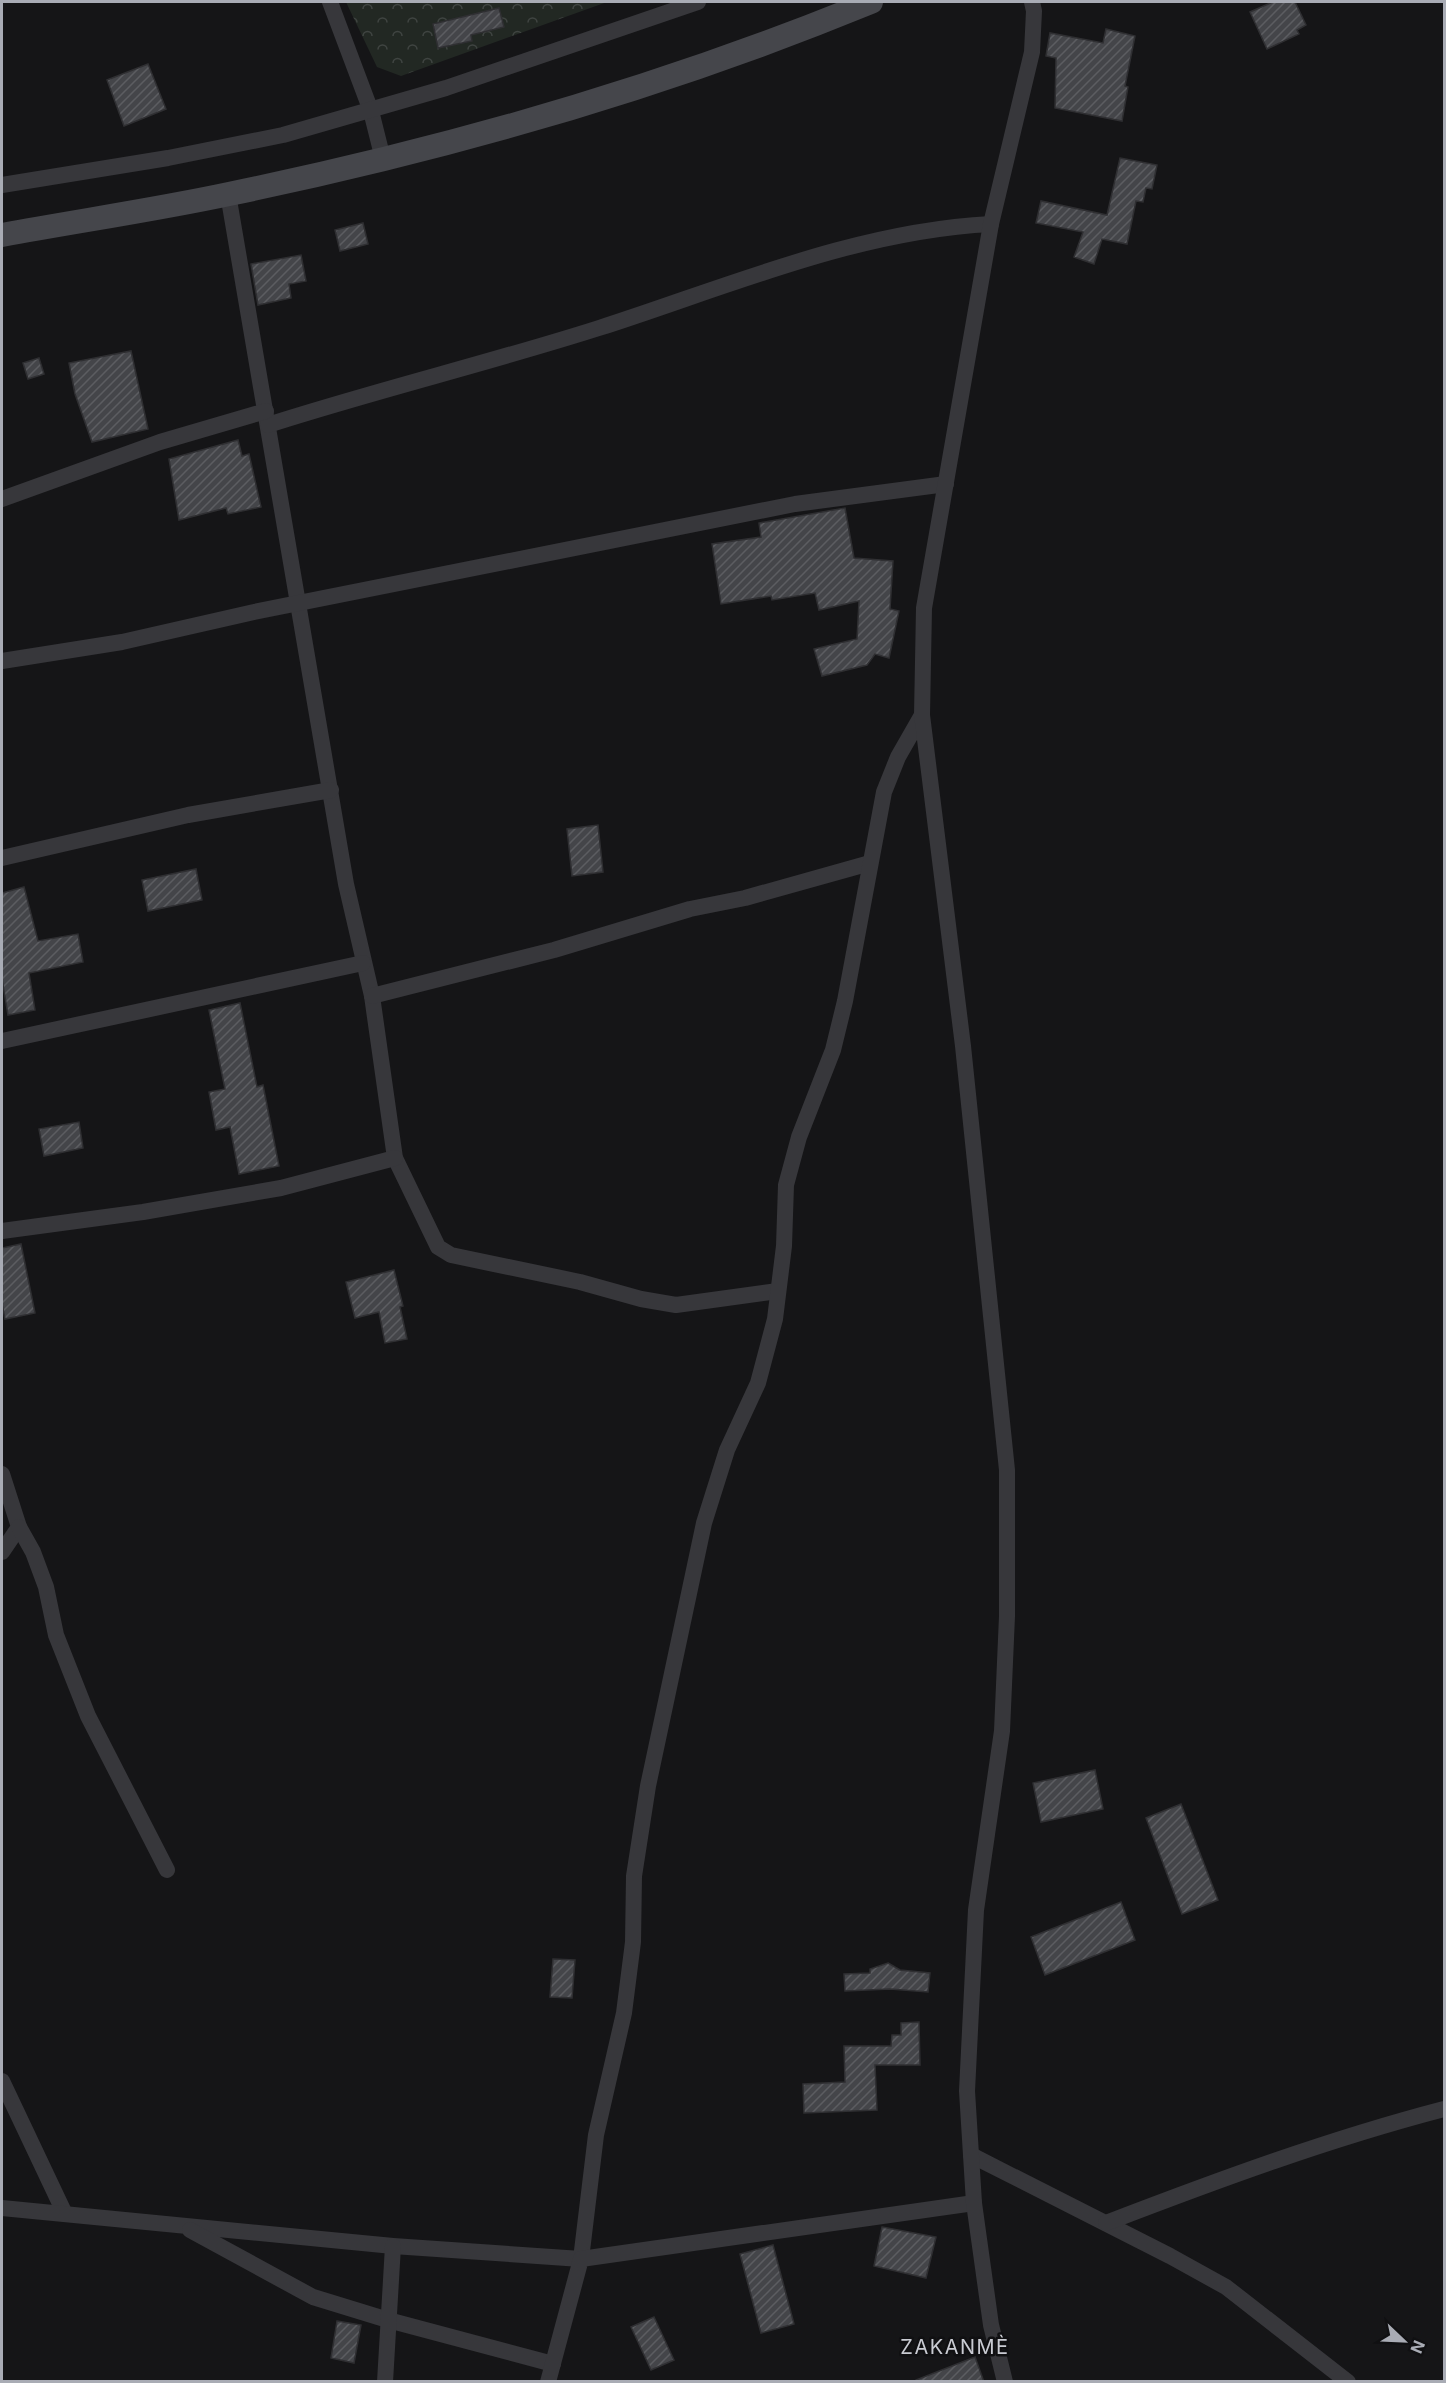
<svg xmlns="http://www.w3.org/2000/svg" width="1446" height="2383" viewBox="0 0 1446 2383" font-family="Inter,sans-serif">
	<defs>
		<pattern id="forest-crowns" width="20" height="18" patternUnits="userSpaceOnUse" patternTransform="scale(1.5)"><rect width="20" height="18" fill="#222823"/><path d="M2 6a3 3 0 1 1 6 0M12 15a3 3 0 1 1 6 0" fill="none" stroke="#3f4441"/></pattern>
		<pattern id="building-hatch" width="6" height="6" patternUnits="userSpaceOnUse" patternTransform="scale(1.5)"><rect width="6" height="6" fill="#444549"/><path d="M-1 1l2-2M0 6l6-6M5 7l2-2" fill="none" stroke="#5c5d61"/></pattern>
	</defs>
	<rect width="100%" height="100%" fill="#151517"/>
	<!-- forest -->
	<path fill="url(#forest-crowns)" d="M346 2H607L401 76 377 67Z"/>
	<!-- building -->
	<g fill="url(#building-hatch)" stroke="#2f2f32" stroke-width="1.5">
		<path d="M1273 2H1295L1306 25 1297 30 1299 34 1267 49 1250 12Z"/>
		<path d="M499 8 504 27 471 35 472 41 438 48 433 24Z"/>
		<path d="M1106 29 1135 36 1125 86 1128 87 1122 121 1055 108 1056 58 1046 56 1050 33 1103 43Z"/>
		<path d="M148 64 166 109 124 126 107 80Z"/>
		<path d="M1120 158 1157 165 1152 189 1146 188 1143 202 1136 201 1127 244 1102 239 1094 264 1074 257 1083 232 1036 223 1041 201 1107 215Z"/>
		<path d="M363 223 368 244 340 251 335 230Z"/>
		<path d="M301 255 306 281 289 284 291 298 258 305 251 264Z"/>
		<path d="M131 351 148 429 92 442 75 394 69 363Z"/>
		<path d="M39 358 44 374 28 379 23 363Z"/>
		<path d="M238 440 242 456 249 454 261 507 228 514 226 508 179 520 169 459Z"/>
		<path d="M845 508 854 558 893 561 890 609 899 611 889 658 875 654 867 665 822 676 814 649 857 639 859 601 819 610 815 593 772 600 771 596 721 604 712 544 761 537 759 523Z"/>
		<path d="M598 825 603 872 572 876 567 829Z"/>
		<path d="M196 869 202 900 148 911 142 880Z"/>
		<path d="M24 887 38 941 78 934 83 962 29 973 35 1010 8 1015 2 979V893Z"/>
		<path d="M240 1003 257 1087 263 1085 279 1166 239 1174 230 1127 216 1130 209 1092 225 1089 209 1010Z"/>
		<path d="M79 1122 83 1148 44 1156 39 1129Z"/>
		<path d="M21 1244 35 1313 5 1319 2 1304V1248Z"/>
		<path d="M394 1270 403 1306 400 1307 407 1339 385 1343 379 1312 355 1318 346 1282Z"/>
		<path d="M1095 1770 1103 1809 1041 1822 1033 1783Z"/>
		<path d="M1181 1804 1218 1900 1182 1914 1146 1818Z"/>
		<path d="M1121 1902 1135 1940 1045 1975 1031 1937Z"/>
		<path d="M553 1959 575 1960 572 1998 550 1997Z"/>
		<path d="M888 1963 900 1970 930 1973 928 1992 890 1989 845 1991 844 1974 870 1973V1969Z"/>
		<path d="M919 2022 920 2065H875L877 2110 804 2113 803 2084 845 2082 844 2046H891L892 2035H901V2023Z"/>
		<path d="M882 2227 936 2237 926 2278 874 2266Z"/>
		<path d="M773 2245 794 2324 761 2333 740 2254Z"/>
		<path d="M654 2317 674 2360 651 2370 631 2327Z"/>
		<path d="M337 2321 361 2325 354 2363 331 2358Z"/>
		<path d="M975 2357 984 2382H916V2380Z"/>
	</g>
	<g fill="none" stroke-linecap="round" stroke-linejoin="round">
		<!-- street -->
		<g stroke="#37373b" stroke-width="16">
			<path d="M330 2 371 111 383 159"/>
			<path d="M2 185 168 158 283 135 446 88 698 2"/>
			<path d="M228 194 346 884 372 996 395 1158 438 1247 451 1255 580 1282 641 1299 676 1305 778 1291"/>
			<path d="M268 425C377 390 489 363 599 328 727 287 855 231 991 224"/>
			<path d="M2 499 160 442 266 411"/>
			<path d="M2 661 122 642 254 612 795 504 946 484"/>
			<path d="M2 858 188 815 331 790"/>
			<path d="M372 996 554 950 690 909 745 898 870 863"/>
			<path d="M2 1041 363 963"/>
			<path d="M2 1231 143 1212 281 1188 395 1158"/>
			<path d="M2 1474 19 1527 2 1552"/>
			<path d="M19 1527 33 1552 46 1587 56 1635 88 1716 167 1870"/>
			<path d="M2 2081 64 2212"/>
			<path d="M971 2155 1170 2256 1226 2287 1348 2382"/>
			<path d="M2 2208 393 2246 581 2259 596 2135 624 2013 633 1942 634 1876 648 1786 704 1523 727 1450 758 1383 775 1319 784 1246 786 1185 799 1137 833 1050 845 1001 884 792 898 757 922 715"/>
			<path d="M1106 2223C1218 2180 1329 2139 1444 2109"/>
			<path d="M190 2230 313 2297 388 2320 553 2364"/>
			<path d="M385 2382 393 2246"/>
			<path d="M548 2382 581 2259 974 2203"/>
			<path d="M1005 2382 991 2325 974 2203 967 2091 976 1910 1002 1731 1007 1616V1470L963 1046 922 715 924 608 991 224 1032 52 1034 11 1032 2"/>
		</g>
		<!-- secondary -->
		<path stroke="#45464b" stroke-width="24" d="M2 235C77 221 154 210 229 194 448 149 664 87 871 2"/>
	</g>
	<g text-anchor="middle" stroke-width="5" stroke-linejoin="round" paint-order="stroke">
		<!-- quarter labels -->
		<g font-size="20" letter-spacing="1.5" fill="#c9cbd2" stroke="#101012">
			<text x="955" y="2354">ZAKANMÈ</text>
		</g>
	</g>
	<!-- border -->
	<rect width="1446" height="2383" fill="none" stroke="#a9acb5" stroke-width="6"/>
	<!-- north arrow -->
	<g transform="translate(1404 2341) rotate(113)" stroke="#101012" stroke-width="4.5" paint-order="stroke">
	<path d="M0-4.5L10 22L0 15L-10 22Z" fill="#a9acb5"/>
	<text y="-9" font-size="16" font-weight="bold" text-anchor="middle" fill="#a9acb5">N</text>
	</g>
</svg>
